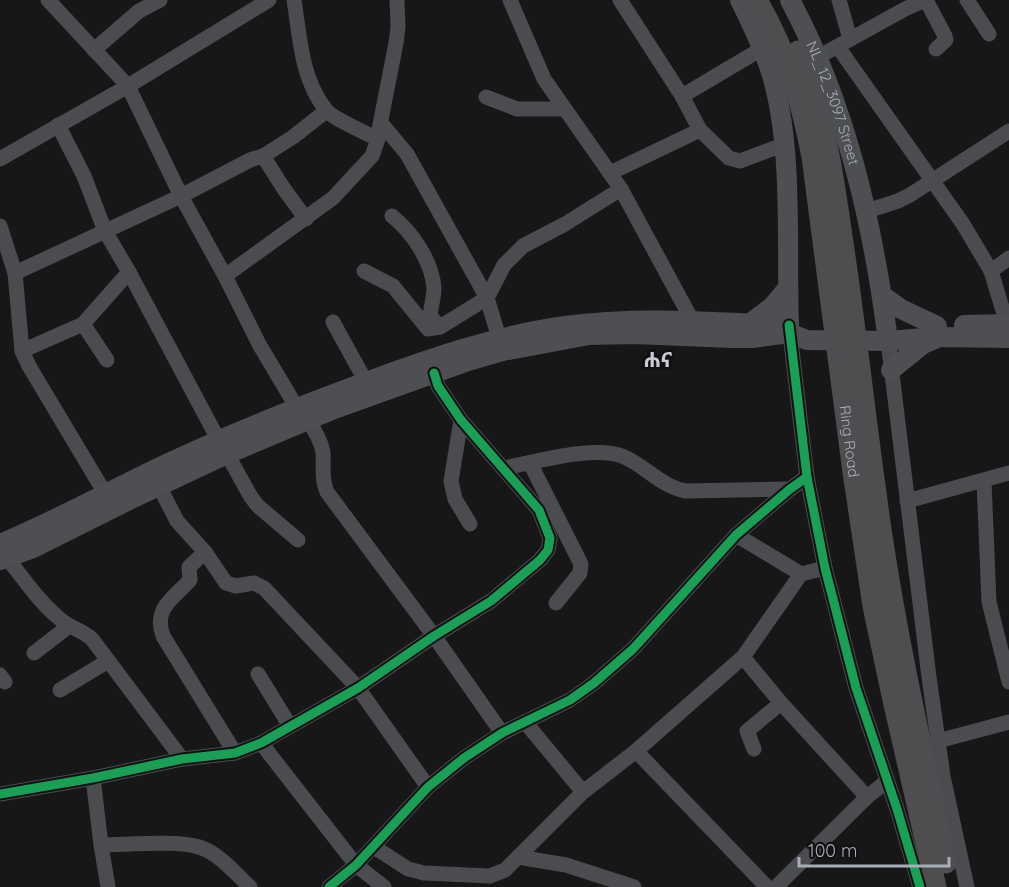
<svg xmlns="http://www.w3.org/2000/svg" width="1009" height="887" viewBox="0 0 1009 887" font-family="Quicksand,'Noto Sans Ethiopic',sans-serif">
	<rect width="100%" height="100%" fill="#171717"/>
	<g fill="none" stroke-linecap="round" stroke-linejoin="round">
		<!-- minor -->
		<g stroke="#4b4c50" stroke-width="15">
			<path d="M48 0 128 86 181 196 225 276 259 344 297 408"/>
			<path d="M510 0 544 79 621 189 693 322"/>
			<path d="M620 0 682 96 700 130 729 158 740 161 783 145"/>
			<path d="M839 0 850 39"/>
			<path d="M926 0 945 36 946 40 936 49"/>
			<path d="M967 0 989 34"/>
			<path d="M838 47 963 224 991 271 1007 324"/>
			<path d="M94 50 139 11 160 0"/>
			<path d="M818 57 905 9 925 0"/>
			<path d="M682 96 763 48"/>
			<path d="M486 97 517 109H564"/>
			<path d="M58 125 84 176 105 231 129 272 219 441"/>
			<path d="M379 130 396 43 398 27 397 0"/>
			<path d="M263 156 284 189 306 219"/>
			<path d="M0 159 128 86 269 0"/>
			<path d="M610 173 700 130"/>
			<path d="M867 211 898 201 910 195 1009 131"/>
			<path d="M392 216C412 232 432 261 434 288 434 297 431 306 430 316L440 327"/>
			<path d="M0 226 15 273 22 351 29 366 106 495"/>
			<path d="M364 271 393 286 428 329 440 327 487 298 407 154 381 123"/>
			<path d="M991 271 1009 258"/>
			<path d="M15 273 181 196 250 160 263 156 293 137 326 111"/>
			<path d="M225 276 333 198 372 156 378 139C366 133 332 118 326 110 301 79 300 37 294 0"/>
			<path d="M333 322 366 382"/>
			<path d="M83 324 107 360"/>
			<path d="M789 325 807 477 825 568 856 688 897 809 920 887"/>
			<path d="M499 338 487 298 504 265 523 246 565 224 621 189"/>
			<path d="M888 341 929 677 943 776 967 887"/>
			<path d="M22 351 83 324 129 272"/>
			<path d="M308 420C314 430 321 440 323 452 324 466 321 480 327 492L434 636 502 733"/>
			<path d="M461 420 451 481 455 499 470 524"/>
			<path d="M227 454 251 497 258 506 298 540"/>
			<path d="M530 463 581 564 580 573 556 603"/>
			<path d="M504 468C536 462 593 445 622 456 645 465 661 487 686 491L790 489"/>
			<path d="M984 481 989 602 1009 682"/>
			<path d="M159 486 177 521 205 552 226 583 236 586 254 583 264 588 358 688 428 787"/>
			<path d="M907 501 1009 473"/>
			<path d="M736 535 801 574"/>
			<path d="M205 552 189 567 190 580C173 599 153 608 163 636L235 753"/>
			<path d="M7 558C24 579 39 602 60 619 70 628 82 630 92 639L182 759"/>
			<path d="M34 653 69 626"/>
			<path d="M743 657 781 703 867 797"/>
			<path d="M258 674 290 726"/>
			<path d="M0 675 5 682"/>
			<path d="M60 690 108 661"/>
			<path d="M525 722 583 792"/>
			<path d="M938 741 1009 722"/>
			<path d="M261 743 356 865 384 887"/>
			<path d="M754 749 747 731 781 703"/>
			<path d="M636 751 767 887"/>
			<path d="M93 778 101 845 108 887"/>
			<path d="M0 794 93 778 182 759 235 753 261 743 358 688 434 636 491 601 540 560 548 550 550 538 539 510 461 420 438 386 434 373"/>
			<path d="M101 845C125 845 177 840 199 847 219 853 235 873 250 887"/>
			<path d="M374 847 408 869 424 873 490 876 505 870 583 792 636 751 743 657 801 574 825 568"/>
			<path d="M518 857 566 865 634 887"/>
			<path d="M329 887 356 865 428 787 464 758 502 733 570 700 594 683 633 649 736 535 790 489 807 477"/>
			<path d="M776 887 867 797 887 781"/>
		</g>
		<!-- major -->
		<g stroke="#4d4f52" stroke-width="20">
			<path d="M740 0C752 24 763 47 771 72 794 147 786 246 789 325"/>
			<path id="s1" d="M790 0C846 105 873 223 888 341"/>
			<path d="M883 296 901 309 937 326"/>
			<path d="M749 324 772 307 788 288"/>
			<path d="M964 325 1009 324"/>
			<path d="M891 370 923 344 935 339"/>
			<path d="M0 544C55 521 106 493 160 467 225 436 293 409 361 384 428 359 494 336 565 326 637 316 710 322 782 325"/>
			<path d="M0 560 33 548 129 500 227 454 334 409 465 362 503 351 589 335 634 334 732 338H753L789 333 807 340 888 341 938 337 1009 338"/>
		</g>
		<!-- highway -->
		<g stroke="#4e4e51" stroke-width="21">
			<path id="s2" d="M757 0C788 54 800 96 812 157L853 472 873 606 893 700 936 887"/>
			<path d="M798 51C824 109 833 173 842 236 855 321 864 407 876 493 892 617 920 740 946 863"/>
		</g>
		<!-- cycleway casing -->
		<g stroke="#111113" stroke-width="13">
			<g id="cycleway">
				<path d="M789 325 807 477 825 568 856 688 897 809 920 887"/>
				<path d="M0 794 93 778 182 759 235 753 261 743 358 688 434 636 491 601 540 560 548 550 550 538 539 510 461 420 438 386 434 373"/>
				<path d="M329 887 356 865 428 787 464 758 502 733 570 700 594 683 633 649 736 535 790 489 807 477"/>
			</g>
		</g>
		<!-- cycleway -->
		<use href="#cycleway" stroke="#1a9f57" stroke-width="9"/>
	</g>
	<g text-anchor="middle" stroke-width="6" stroke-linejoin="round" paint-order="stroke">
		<!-- street labels -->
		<g font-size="15" fill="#a8adb8" stroke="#111113">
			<text dy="5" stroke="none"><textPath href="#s1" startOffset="112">NL_12_3097 Street</textPath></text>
			<text dy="5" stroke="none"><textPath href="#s2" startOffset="454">Ring Road</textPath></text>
		</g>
		<!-- district labels -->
		<g font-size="21" font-weight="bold" fill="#c9ccd4" stroke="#111113">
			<text x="658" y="367">ሐና</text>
		</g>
	</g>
	<!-- scale -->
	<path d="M799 857v9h150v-9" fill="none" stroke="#a8adb8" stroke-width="3"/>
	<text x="808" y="857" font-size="18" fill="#a8adb8" stroke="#111113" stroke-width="4.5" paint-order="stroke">100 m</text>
</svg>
